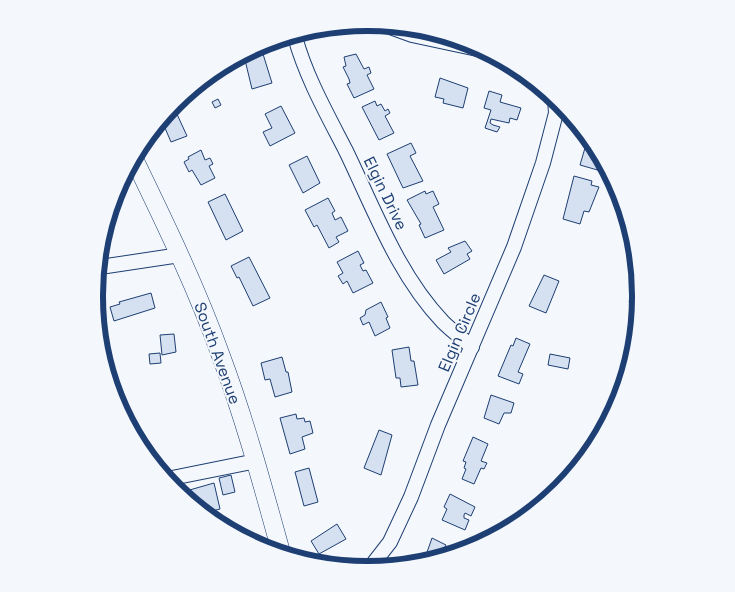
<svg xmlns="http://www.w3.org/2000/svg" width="735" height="592" viewBox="0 0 735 592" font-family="'Space Grotesk',sans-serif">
	<rect width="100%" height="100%" fill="#f4f7fb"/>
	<!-- building -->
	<g fill="#d5e0f0" stroke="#1d3f73">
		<path d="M263 54 272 83 252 89 245 60Z"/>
		<path d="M356 54 364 69 369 67 371 73 367 75 374 89 354 98 347 84 350 83 349 79 343 67 346 66 344 57Z"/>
		<path d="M440 78 468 88 463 108 443 103 444 99 435 97Z"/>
		<path d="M489 91 502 95 500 102 521 108 517 120 510 118 509 123 491 119 490 123 493 125 500 127 497 132 485 128 491 110 484 108Z"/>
		<path d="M218 99 221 105 215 108 212 102Z"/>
		<path d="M375 101 377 106 381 104 385 111 388 109 390 113 385 116 394 133 379 140 362 107Z"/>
		<path d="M175 102 180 110 176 112 187 136 171 142 162 121Z"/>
		<path d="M281 106 295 133 270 146 263 132 272 128 265 114Z"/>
		<path d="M587 141 608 173 580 165Z"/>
		<path d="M411 143 416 153 410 156 423 181 403 188 387 154Z"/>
		<path d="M201 150 205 160 210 158 213 164 209 166 215 178 201 185 192 170 189 172 184 162 189 159 188 157Z"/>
		<path d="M307 156 320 183 303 193 289 165Z"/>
		<path d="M574 176 592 181 591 185 599 187 589 212 584 211 580 224 563 219Z"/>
		<path d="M425 191 426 194 433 191 439 204 433 207 444 230 425 238 419 225 421 224 407 200Z"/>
		<path d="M225 194 243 231 226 240 208 202Z"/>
		<path d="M328 198 335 211 332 213 335 220 341 217 348 231 336 237 339 242 329 248 317 225 314 227 305 210Z"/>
		<path d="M465 241 472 251 467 254 470 259 444 274 436 260 451 252 448 248Z"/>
		<path d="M358 251 364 263 360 265 363 271 366 270 373 283 353 293 347 281 343 284 338 276 343 273 337 262Z"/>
		<path d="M249 257 270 298 253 306 239 277 237 278 231 266Z"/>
		<path d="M544 275 559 281 546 313 529 306Z"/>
		<path d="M638 279 641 296 639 306 629 302Z"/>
		<path d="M151 293 155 308 114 321 110 307 120 304 119 302Z"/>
		<path d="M381 302 388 317 386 318 390 328 375 336 369 322 363 325 360 318 365 315 366 310Z"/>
		<path d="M174 334 176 352 162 355 160 335Z"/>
		<path d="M516 338 530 344 518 372 523 374 519 384 498 376 511 345 513 346Z"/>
		<path d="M409 347 411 361H414L418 385 401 387 400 378H396L392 350Z"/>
		<path d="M160 353 161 363 150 364 149 354Z"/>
		<path d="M550 354 570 358 568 369 548 365Z"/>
		<path d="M282 357 286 372H288L292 392 275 397 270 379 265 380 261 363Z"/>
		<path d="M491 395 514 403 511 413H504L499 424 484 418Z"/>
		<path d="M296 414 297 419 304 418 305 422 310 421 313 433 302 437 305 449 290 454 280 418Z"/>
		<path d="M379 430 392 435 381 475 364 468Z"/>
		<path d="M473 437 488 444 481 461 487 463 484 469 481 468 474 484 462 479 466 469 464 468 466 462 463 461Z"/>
		<path d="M309 468 318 502 304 506 295 472Z"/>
		<path d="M231 475 235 492 223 495 219 478Z"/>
		<path d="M214 483 220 509 208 512 179 493Z"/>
		<path d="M450 494 475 507 471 516 465 513 464 515V518L469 520 465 530 442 520 447 509 444 507Z"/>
		<path d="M219 519H229L230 526Z"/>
		<path d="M337 524 346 539 319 554 311 541Z"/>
		<path d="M432 538 446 545 442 552 445 553 425 558Z"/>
	</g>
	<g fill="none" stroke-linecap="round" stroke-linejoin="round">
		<!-- minor casing -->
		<g stroke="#1d3f73" stroke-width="16">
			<g id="minor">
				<path d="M390 27 412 35 482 50"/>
				<path d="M295 37C306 77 327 114 346 151 374 209 398 275 443 322 452 331 463 339 472 347"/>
				<path d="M100 267 180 255"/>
				<path d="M167 479 256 461"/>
				<path d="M369 569 390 542 411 497 438 425 514 247 543 163 556 113 555 99"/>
			</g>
		</g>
		<!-- major casing -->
		<g stroke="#1d3f73" stroke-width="19">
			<path id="major" d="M135 161C166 225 197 289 221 356 245 420 263 487 281 552"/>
		</g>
		<!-- minor -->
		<use href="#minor" stroke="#f4f7fb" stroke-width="14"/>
		<!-- major -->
		<use href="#major" stroke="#f4f7fb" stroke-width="18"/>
	</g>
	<g text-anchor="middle" stroke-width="4" stroke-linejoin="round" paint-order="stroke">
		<!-- street labels -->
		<g font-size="16" fill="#1d3f73" stroke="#f4f7fb">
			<text transform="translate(386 193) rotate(64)" y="6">Elgin Drive</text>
			<text transform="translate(459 332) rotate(-67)" y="6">Elgin Circle</text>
			<text transform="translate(218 353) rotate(70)" y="6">South Avenue</text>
		</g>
	</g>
	<!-- crop -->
	<path d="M0 0H735V592H0ZM367 31H368A264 264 0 0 1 632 295V297A264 264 0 0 1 368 561H367A264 264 0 0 1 103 297V295A264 264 0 0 1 367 31Z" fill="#f4f7fb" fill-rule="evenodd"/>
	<path fill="none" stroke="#1d3f73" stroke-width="6" d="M367 31H368A264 264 0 0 1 632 295V297A264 264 0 0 1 368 561H367A264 264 0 0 1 103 297V295A264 264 0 0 1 367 31Z"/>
</svg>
